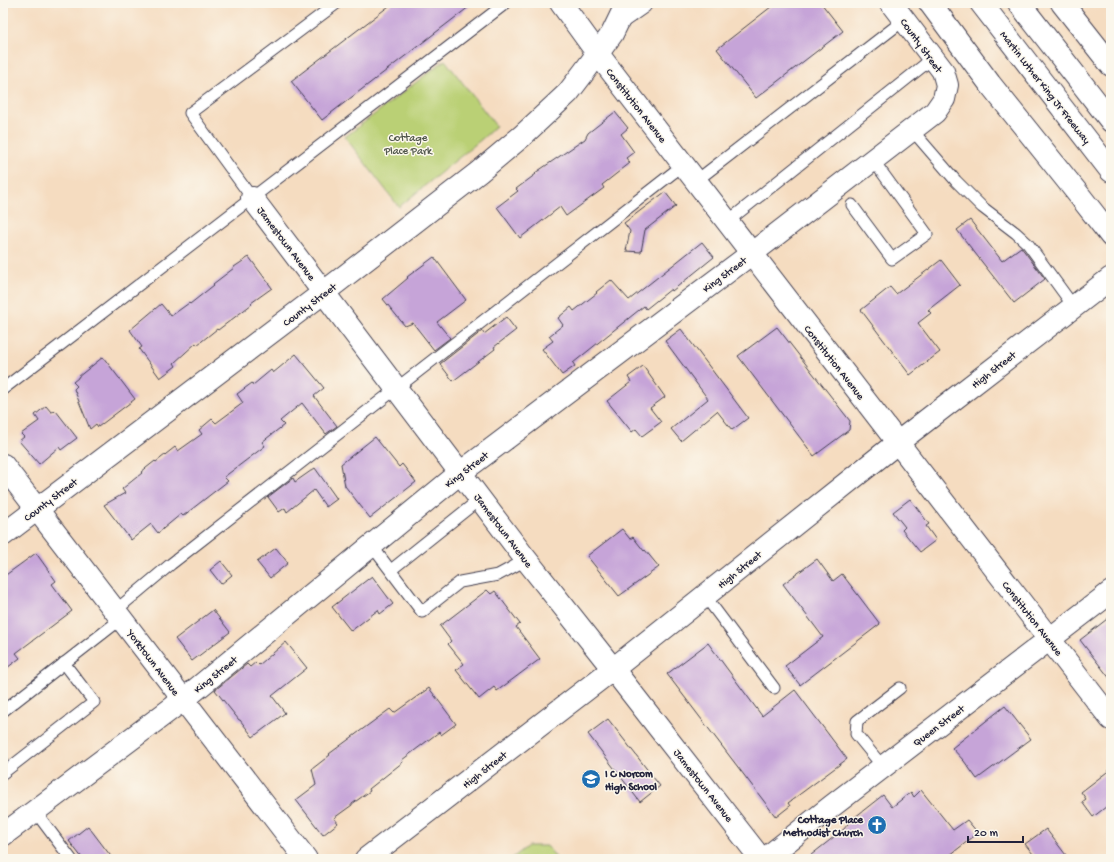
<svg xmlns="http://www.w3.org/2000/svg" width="1114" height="862" viewBox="0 0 1114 862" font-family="'Gochi Hand',sans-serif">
	<rect width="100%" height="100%" fill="#fbf7ec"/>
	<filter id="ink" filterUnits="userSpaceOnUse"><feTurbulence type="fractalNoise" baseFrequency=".025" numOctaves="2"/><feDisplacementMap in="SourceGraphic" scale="8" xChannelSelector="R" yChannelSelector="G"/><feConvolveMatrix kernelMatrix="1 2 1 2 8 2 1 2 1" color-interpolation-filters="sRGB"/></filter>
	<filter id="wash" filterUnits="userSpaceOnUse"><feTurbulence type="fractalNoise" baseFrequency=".012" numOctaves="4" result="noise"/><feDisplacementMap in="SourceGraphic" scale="16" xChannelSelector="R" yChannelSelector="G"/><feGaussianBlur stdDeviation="0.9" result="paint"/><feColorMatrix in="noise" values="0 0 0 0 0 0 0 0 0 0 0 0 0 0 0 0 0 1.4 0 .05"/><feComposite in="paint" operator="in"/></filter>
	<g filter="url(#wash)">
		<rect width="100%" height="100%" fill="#f5dcc0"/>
		<!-- green -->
		<g fill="#bad074" stroke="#6e7958">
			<path d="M445 60 496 126 483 138 399 207 345 137Z"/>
			<path d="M528 846H547L557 859H511Z"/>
		</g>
		<g id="blocks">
			<!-- building -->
			<g fill="#c6a4d8">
				<path d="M393 3H474L322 120 291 81Z"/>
				<path d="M776 3H821L843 31 756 98 717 49Z"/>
				<path d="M615 112 628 128 621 134 634 152 626 158 630 163 602 185 604 188 566 216 560 207 520 238 497 207 518 191 516 189 536 174 535 173 585 139 588 133Z"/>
				<path d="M665 192 676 206 645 230 641 252 626 251 630 231 624 223Z"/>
				<path d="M970 220 1002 261 1021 247 1045 279 1014 303 957 230Z"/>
				<path d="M702 242 714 257 672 291 671 289 646 309 644 306 573 363 575 366 562 375 542 349 553 341 549 336 563 325 558 318 571 307 574 311 597 293 596 292 611 280 629 300Z"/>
				<path d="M249 257 272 288 251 303 252 304 218 330 217 329 197 345 196 343 174 363 176 366 160 378 139 349 142 347 130 330 161 304 171 316 189 303 190 304 214 285 213 284 234 268V267Z"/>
				<path d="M434 257 466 300 437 322 450 338 434 350 413 323 405 326 383 299 408 278 407 277Z"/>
				<path d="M941 260 960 285 928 310 931 313 918 323 940 352 910 375 861 310 890 287 896 294Z"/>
				<path d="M506 317 516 330 494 347 495 349 453 381 440 364 482 331 484 334Z"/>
				<path d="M777 327 850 421 849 430 814 456 738 356Z"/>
				<path d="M681 329 748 418 732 430 717 411 681 441 671 429 708 399 665 341Z"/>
				<path d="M296 354 324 388 314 396 337 426 326 434 302 403 280 421 284 425 262 442 265 446 224 477 228 481 183 516 181 514 158 533 151 524 131 540 104 505 125 493 122 489 142 473 141 472 155 461 156 462 175 447 178 451 202 434 199 430 212 419 216 423 243 403 237 394 252 383 253 385 271 370 273 373Z"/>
				<path d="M103 357 135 399 98 427 96 424 90 429 74 389 77 386 73 382 78 378V377Z"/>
				<path d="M643 366 665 397 650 408 661 422 642 436 636 429 632 432 607 401 631 382 628 377Z"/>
				<path d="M46 406 51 412 56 411 77 438 61 450 59 447 39 464 19 441 24 437 21 434 39 421 35 415Z"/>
				<path d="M375 437 399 467 402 464 416 482 370 518 345 486 341 464Z"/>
				<path d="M315 468 337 499 326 507 314 490 287 512 285 508 279 512 268 497 293 478 295 482Z"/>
				<path d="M910 499 929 524 926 526 936 540 920 552 902 530 905 527 893 512Z"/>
				<path d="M622 529 630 539 633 537 644 551 645 550 659 567 619 596 587 556Z"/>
				<path d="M276 548 288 563 270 578 257 562Z"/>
				<path d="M36 553 56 581 52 584 72 611 16 653 20 658 3 671V577Z"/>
				<path d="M817 559 833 581 842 574 880 624 800 685 785 666 823 637 783 584Z"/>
				<path d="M221 561 232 575 221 584 210 570Z"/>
				<path d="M372 576 393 604 380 614 378 610 351 631 332 607Z"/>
				<path d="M487 590 491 594 495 591 520 624 516 627 540 659 497 691 494 687 479 699 456 670 464 664 448 644 451 641 440 626Z"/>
				<path d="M213 610 230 632 192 661 175 639Z"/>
				<path d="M1111 616V680L1080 640Z"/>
				<path d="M286 642 307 668 272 696 285 713 253 737 240 720H239L215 690 247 664 250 667 256 662 259 665Z"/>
				<path d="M708 643 762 716 795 690 847 759 788 803 790 806 776 817 667 674Z"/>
				<path d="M429 688 456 724 441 735 439 732 402 760 403 762 369 789 370 791 352 804V805L334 818 338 823 323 835 296 800 316 785 312 769 330 755 329 754 390 709 394 713Z"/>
				<path d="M1005 706 1031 739 977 779 964 761 952 748Z"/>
				<path d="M608 719 660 786 640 802 588 734Z"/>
				<path d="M1111 769V803L1093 817 1082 802 1086 799 1081 792Z"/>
				<path d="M921 790 953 830 967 820 978 833 945 859H806L844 829 850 821 883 795 892 807 911 792 914 797Z"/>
				<path d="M88 826 113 859H83L69 841Z"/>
				<path d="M1046 829 1069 859H1037L1025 844Z"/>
			</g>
		</g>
	</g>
	<g filter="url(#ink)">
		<use href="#blocks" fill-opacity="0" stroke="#423e4f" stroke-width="1"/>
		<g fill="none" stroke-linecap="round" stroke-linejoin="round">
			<!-- lane casing -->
			<g stroke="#423e4f" stroke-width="13">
				<g id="lane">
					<path d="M912 130 956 181 982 207 1016 233 1028 244 1074 307"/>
					<path d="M696 181 904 20"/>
					<path d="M252 198 190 113 337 3"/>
					<path d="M852 205 892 259 927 234 873 160"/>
					<path d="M727 222 933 58"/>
					<path d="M3 389 506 3"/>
					<path d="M372 546 422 612 460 582 498 575 526 560"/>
					<path d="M391 570 480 499"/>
					<path d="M705 596 774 688"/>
					<path d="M115 611 171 564 683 165"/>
					<path d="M3 711 121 619"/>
					<path d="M883 767 856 734 857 721 900 688"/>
					<path d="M3 773 94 702 64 663"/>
					<path d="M35 811 71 859"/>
				</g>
			</g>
			<!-- street casing -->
			<g stroke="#423e4f" stroke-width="24">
				<g id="street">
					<path d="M561 3 598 54"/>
					<path d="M621 17 641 3"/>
					<path d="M252 198 521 553 613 669 761 859"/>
					<path d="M3 465 306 859"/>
					<path d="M3 835 183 700 460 473 751 254 935 112 944 99 947 85 943 71 891 3"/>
					<path d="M765 859 832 806 1111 592"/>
				</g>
			</g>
			<!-- secondary casing -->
			<g stroke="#423e4f" stroke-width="24">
				<g id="secondary">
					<path d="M598 54 1111 719"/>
					<path d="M3 535 323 293 479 172 522 136 568 93 584 72 612 34 627 3"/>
					<path d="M366 859 613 669 897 443 1111 278"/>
				</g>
			</g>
			<!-- highway casing -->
			<g stroke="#423e4f" stroke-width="24">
				<g id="highway">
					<path d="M930 3 990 84 1079 195 1111 236"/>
					<path d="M981 3 1111 171"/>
					<path d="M1019 3 1111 121"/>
					<path d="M1062 3 1111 65"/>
				</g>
			</g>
			<!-- lane -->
			<use href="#lane" stroke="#fff" stroke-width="11"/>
			<!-- street -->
			<use href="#street" stroke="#fff" stroke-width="22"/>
			<!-- secondary -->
			<use href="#secondary" stroke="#fff" stroke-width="22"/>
			<!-- highway -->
			<use href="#highway" stroke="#fff" stroke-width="22"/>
		</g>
	</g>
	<!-- icons -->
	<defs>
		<g id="school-disc" transform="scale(1)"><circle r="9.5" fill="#1f6fb2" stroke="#fbf7ec"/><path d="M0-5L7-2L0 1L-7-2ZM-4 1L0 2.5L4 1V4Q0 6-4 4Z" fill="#fff"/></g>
		<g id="church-disc" transform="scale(1)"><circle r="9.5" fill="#1f6fb2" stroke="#fbf7ec"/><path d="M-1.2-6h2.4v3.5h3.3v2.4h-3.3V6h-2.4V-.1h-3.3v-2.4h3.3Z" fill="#fff"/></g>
	</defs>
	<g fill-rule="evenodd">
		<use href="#school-disc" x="591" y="779"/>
		<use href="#church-disc" x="877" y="825"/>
	</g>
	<g text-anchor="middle" stroke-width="3" stroke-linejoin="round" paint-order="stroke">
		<!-- street labels -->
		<g font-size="11" fill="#22223b" stroke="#fbf7ec">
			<text transform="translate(922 45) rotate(54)" y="4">County Street</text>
			<text transform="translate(1046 87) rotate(52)" y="4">Martin Luther King Jr Freeway</text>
			<text transform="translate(637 105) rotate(52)" y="4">Constitution Avenue</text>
			<text transform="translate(287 243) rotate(53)" y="4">Jamestown Avenue</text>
			<text transform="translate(724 274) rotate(-37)" y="4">King Street</text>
			<text transform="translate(309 304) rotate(-37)" y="4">County Street</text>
			<text transform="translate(835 362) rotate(52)" y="4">Constitution Avenue</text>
			<text transform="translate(993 369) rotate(-38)" y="4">High Street</text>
			<text transform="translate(466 469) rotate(-38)" y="4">King Street</text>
			<text transform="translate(50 499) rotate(-37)" y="4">County Street</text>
			<text transform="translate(504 530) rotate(53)" y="4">Jamestown Avenue</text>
			<text transform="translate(739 569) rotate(-39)" y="4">High Street</text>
			<text transform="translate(1033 618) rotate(52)" y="4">Constitution Avenue</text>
			<text transform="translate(154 662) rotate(53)" y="4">Yorktown Avenue</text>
			<text transform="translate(215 674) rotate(-39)" y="4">King Street</text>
			<text transform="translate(938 725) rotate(-37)" y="4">Queen Street</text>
			<text transform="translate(484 769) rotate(-38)" y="4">High Street</text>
			<text transform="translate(704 785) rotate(52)" y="4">Jamestown Avenue</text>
		</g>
		<!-- park labels -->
		<g font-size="11" fill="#50564c" stroke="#fbf7ec">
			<text x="408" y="141">Cottage<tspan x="408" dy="13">Place Park</tspan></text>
		</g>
		<!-- poi labels -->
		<g font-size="11" font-weight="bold" fill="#22223b" stroke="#fbf7ec" text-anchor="start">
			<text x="605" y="777">I C Norcom<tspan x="605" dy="13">High School</tspan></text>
			<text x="863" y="823" text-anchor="end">Cottage Place<tspan x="863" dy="13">Methodist Church</tspan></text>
		</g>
	</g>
	<!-- margin -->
	<rect width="1114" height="862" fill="none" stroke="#fbf7ec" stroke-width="16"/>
	<!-- scale -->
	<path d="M968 836v6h55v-6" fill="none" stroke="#22223b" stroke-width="2"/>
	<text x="974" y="836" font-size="12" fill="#22223b" stroke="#fbf7ec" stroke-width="3" paint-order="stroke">20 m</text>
</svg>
